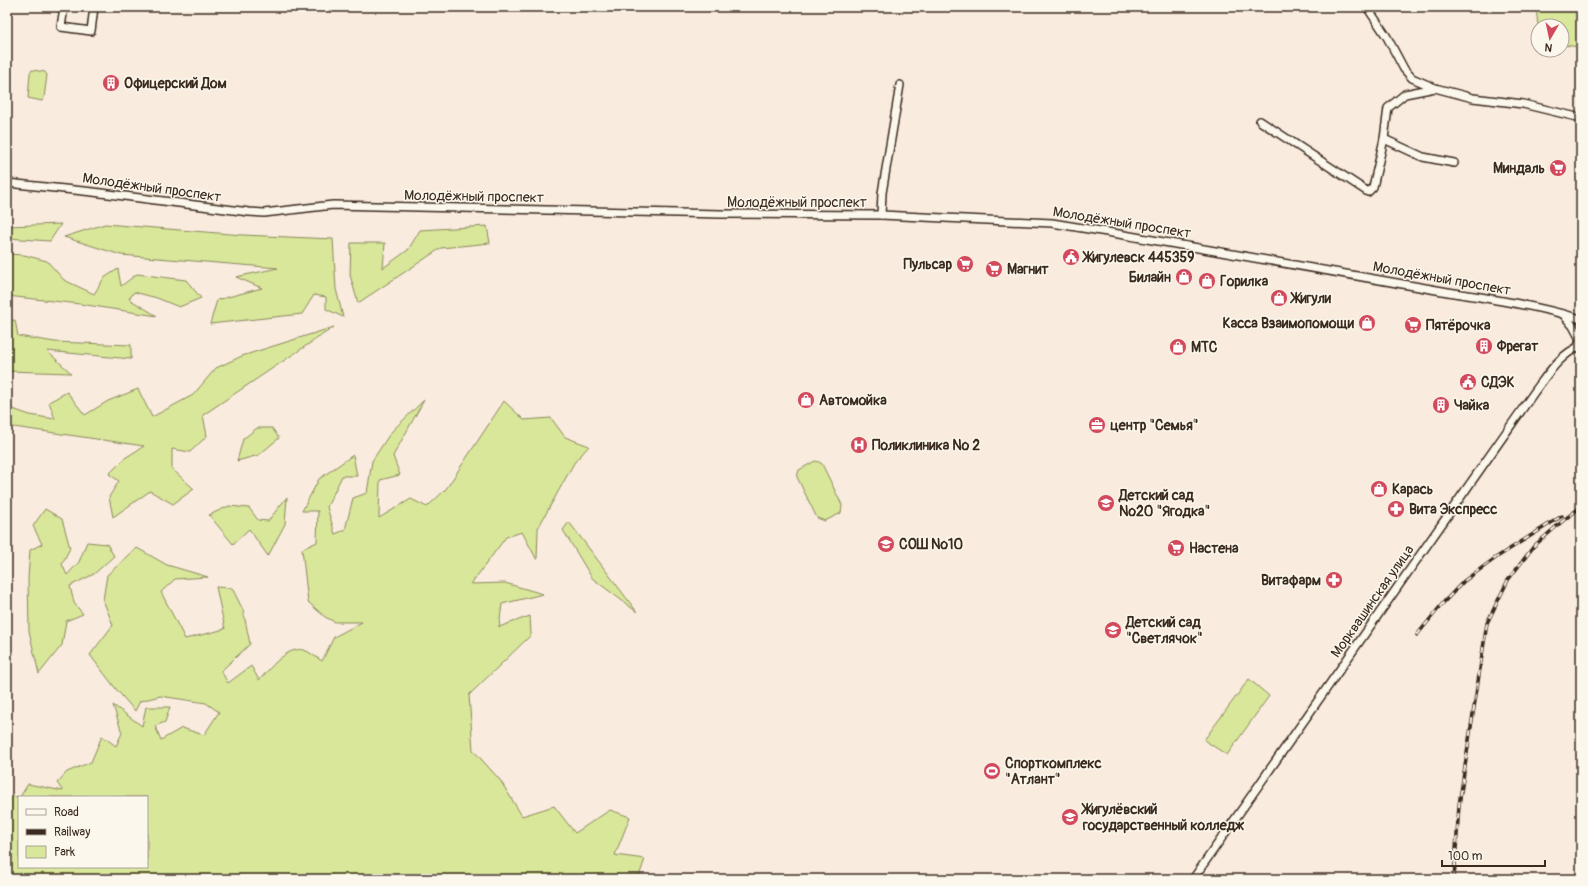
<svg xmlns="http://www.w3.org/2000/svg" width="1588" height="886" viewBox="0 0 1588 886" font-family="Pangolin,sans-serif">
	<rect width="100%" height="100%" fill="#f9ebde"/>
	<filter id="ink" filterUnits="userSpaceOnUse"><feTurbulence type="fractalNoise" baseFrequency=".025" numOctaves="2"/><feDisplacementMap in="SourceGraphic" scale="8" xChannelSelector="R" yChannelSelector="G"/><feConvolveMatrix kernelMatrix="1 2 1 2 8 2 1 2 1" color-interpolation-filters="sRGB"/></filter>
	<g filter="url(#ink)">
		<!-- green -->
		<g fill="#d8e79a" stroke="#8a885c">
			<path d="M1536 7H1581V47L1562 45V26H1538Z"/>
			<path d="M32 70 45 72 47 75 44 98 42 101 28 98 30 73Z"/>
			<path d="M61 224 50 241 7 238V226Z"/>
			<path d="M105 224 243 235 333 239 336 289 343 317 326 309V297L314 295 302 314 210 324 217 300 262 288 236 277 278 268 121 255 64 237Z"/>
			<path d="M487 226 490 243 441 248 358 303 350 275 351 243H385L383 268 408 250 420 230Z"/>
			<path d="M7 254 24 255 47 261 64 280 94 294 104 278 118 269 121 286 137 274 186 280 201 298 179 307 157 298 134 292 129 299 157 316 80 304 7 296Z"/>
			<path d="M15 320 18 336 55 342 131 345V359L47 351 71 373 7 371V321Z"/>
			<path d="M334 327 203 415 207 436 190 452 172 449V469L194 489 173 504 150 491 113 517 109 497 119 481 109 474 125 458 144 446 7 426V407L30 415 55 419 49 402 67 392 85 415 108 401 138 389 152 417 193 395 216 368 242 356Z"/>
			<path d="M424 400 393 456 400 475 380 480 379 518 411 499 427 507 446 489 504 401 524 420 551 418 565 437 589 446 574 463 538 528 537 560 522 532 506 537 471 584 505 583 543 594 502 604 499 627 530 616 531 635 469 695 473 750 500 780 522 816 554 806 575 833 610 810 630 817 615 855 645 859 638 879 598 878 597 879H7V796L19 797V867H147V797H20L28 784 63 791 57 783 67 772 91 762 102 736 116 746 122 733 113 705 142 726 146 707H170L165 722 155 726 161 740 182 728 204 735 219 712 206 703 160 696 140 701 135 711 116 689 90 655 113 625 103 600 107 575 137 548 167 565 208 577 175 579 161 592 185 639 225 629 216 587 232 588 243 610 250 644 221 671 228 683 251 666 259 680C270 669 286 646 304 650 310 652 317 658 322 661L334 637 362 622H335L325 617 308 602 302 549 317 542 318 511H302L319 479 353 455 357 476H342L327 507 335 534 345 530 353 498 367 493 372 461 391 432Z"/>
			<path d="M257 428H272L279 438 259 455 237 461 243 439Z"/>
			<path d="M815 461 819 462 822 464 842 505 841 513 825 521 817 518 797 477 799 470Z"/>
			<path d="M287 497 285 524 268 556 249 529 233 544 209 515 229 506 249 508 258 520 268 521Z"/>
			<path d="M45 509 62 519 70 548 62 564 67 575 79 562 87 542 107 544 114 556 94 574 70 586 74 603 83 614 66 621 62 645 39 674 29 631 28 578 30 550 42 544 33 526Z"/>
			<path d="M569 522 637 612 592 578 563 530Z"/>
			<path d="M1249 679 1269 696 1227 755 1204 740Z"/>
		</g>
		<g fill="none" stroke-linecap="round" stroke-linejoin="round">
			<!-- minor casing -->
			<g stroke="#3b2a1e" stroke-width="10">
				<g id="minor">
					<path d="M64 7 61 27 91 31 94 7"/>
					<path d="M1367 7 1387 37 1404 69 1412 78 1435 88 1473 98 1523 104 1581 118"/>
					<path d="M1260 121 1368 192 1373 187 1384 139 1388 108 1405 94 1435 88"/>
					<path d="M1384 139 1423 157 1454 163"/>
					<path d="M7 183 93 192 249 212 264 213 333 205 721 214 881 215 1052 223 1107 232 1448 292C1493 299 1538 306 1581 319"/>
					<path d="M881 215 882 193 900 85"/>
					<path d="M1563 314 1573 326 1580 339 1578 347"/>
					<path d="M1193 879 1535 391C1547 375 1561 353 1581 346"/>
				</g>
			</g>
			<!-- minor -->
			<use href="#minor" stroke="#fbf7ec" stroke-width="7"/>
			<!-- rail casing -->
			<g stroke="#3b2a1e" stroke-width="3.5">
				<g id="rail">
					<path d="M1417 635 1443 603 1464 581 1497 557 1562 516"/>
					<path d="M1454 879 1459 805 1487 623 1508 580 1534 546 1565 519 1581 507"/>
				</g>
			</g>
			<!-- rail -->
			<use href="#rail" stroke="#fbf7ec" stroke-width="2" stroke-dasharray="6" stroke-linecap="butt"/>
		</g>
	</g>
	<!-- icons -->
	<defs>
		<g id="building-disc" transform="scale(0.9)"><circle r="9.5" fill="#d1495b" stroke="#fbf7ec"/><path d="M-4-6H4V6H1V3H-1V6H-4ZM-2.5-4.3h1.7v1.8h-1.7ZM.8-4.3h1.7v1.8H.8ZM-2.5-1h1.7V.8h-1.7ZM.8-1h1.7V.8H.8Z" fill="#fff"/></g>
		<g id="supermarket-disc" transform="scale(0.9)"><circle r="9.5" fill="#d1495b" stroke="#fbf7ec"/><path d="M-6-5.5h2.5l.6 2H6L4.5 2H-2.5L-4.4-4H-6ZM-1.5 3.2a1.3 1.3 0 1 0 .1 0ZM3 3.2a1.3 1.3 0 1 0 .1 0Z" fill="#fff"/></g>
		<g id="civic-disc" transform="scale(0.9)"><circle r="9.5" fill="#d1495b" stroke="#fbf7ec"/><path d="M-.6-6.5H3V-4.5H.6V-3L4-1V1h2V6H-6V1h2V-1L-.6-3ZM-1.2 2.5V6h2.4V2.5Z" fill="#fff"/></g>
		<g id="shop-disc" transform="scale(0.9)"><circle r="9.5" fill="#d1495b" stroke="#fbf7ec"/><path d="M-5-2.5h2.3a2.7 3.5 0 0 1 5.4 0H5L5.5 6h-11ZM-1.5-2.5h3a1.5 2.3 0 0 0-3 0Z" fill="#fff"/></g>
		<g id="office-disc" transform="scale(0.9)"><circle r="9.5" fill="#d1495b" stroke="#fbf7ec"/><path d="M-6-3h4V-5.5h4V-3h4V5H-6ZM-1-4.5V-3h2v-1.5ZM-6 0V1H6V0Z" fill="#fff"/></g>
		<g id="hospital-disc" transform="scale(0.9)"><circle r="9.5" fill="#d1495b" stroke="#fbf7ec"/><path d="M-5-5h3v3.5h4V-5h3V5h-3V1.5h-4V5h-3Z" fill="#fff"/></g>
		<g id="school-disc" transform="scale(0.9)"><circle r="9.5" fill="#d1495b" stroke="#fbf7ec"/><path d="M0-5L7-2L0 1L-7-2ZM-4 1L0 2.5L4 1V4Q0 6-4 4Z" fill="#fff"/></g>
		<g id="pharmacy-disc" transform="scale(0.9)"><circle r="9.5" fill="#d1495b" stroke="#fbf7ec"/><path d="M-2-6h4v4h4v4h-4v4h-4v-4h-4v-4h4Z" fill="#fff"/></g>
		<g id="stadium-disc" transform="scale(0.9)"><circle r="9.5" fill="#d1495b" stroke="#fbf7ec"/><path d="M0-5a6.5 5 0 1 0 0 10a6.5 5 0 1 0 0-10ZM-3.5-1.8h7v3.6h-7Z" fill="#fff"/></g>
		<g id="university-disc" transform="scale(0.9)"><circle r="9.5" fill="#d1495b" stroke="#fbf7ec"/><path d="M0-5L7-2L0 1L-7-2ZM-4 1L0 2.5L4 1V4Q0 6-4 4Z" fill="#fff"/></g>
	</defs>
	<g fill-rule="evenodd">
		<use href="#building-disc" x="111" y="83"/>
		<use href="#supermarket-disc" x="1558" y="168"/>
		<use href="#civic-disc" x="1071" y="257"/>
		<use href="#supermarket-disc" x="965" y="264"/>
		<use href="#supermarket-disc" x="994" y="269"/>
		<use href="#shop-disc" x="1184" y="277"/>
		<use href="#shop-disc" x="1207" y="281"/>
		<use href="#shop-disc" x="1279" y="298"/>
		<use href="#shop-disc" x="1367" y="323"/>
		<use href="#supermarket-disc" x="1413" y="325"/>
		<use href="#building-disc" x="1484" y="346"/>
		<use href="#shop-disc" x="1178" y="347"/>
		<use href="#civic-disc" x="1468" y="382"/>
		<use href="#shop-disc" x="806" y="400"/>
		<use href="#building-disc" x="1441" y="405"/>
		<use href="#office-disc" x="1097" y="425"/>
		<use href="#hospital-disc" x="859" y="445"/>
		<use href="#shop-disc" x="1379" y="489"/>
		<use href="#school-disc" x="1106" y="503"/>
		<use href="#pharmacy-disc" x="1396" y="509"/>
		<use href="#school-disc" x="886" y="544"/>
		<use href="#supermarket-disc" x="1176" y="548"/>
		<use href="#pharmacy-disc" x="1334" y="580"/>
		<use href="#school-disc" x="1113" y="630"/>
		<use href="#stadium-disc" x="992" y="771"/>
		<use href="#university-disc" x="1070" y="817"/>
	</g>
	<g text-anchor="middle" stroke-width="3" stroke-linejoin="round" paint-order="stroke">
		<!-- poi labels -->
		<g font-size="14" font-weight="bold" fill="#3b2a1e" stroke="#fbf7ec" text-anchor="start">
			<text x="124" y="88">Офицерский Дом</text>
			<text x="1545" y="173" text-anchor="end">Миндаль</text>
			<text x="1084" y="262">Жигулевск 445359</text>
			<text x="952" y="269" text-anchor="end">Пульсар</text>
			<text x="1007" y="274">Магнит</text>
			<text x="1171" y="282" text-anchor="end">Билайн</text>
			<text x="1220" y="286">Горилка</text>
			<text x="1292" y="303">Жигули</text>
			<text x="1354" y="328" text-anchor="end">Касса Взаимопомощи</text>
			<text x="1426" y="330">Пятёрочка</text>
			<text x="1497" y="351">Фрегат</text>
			<text x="1191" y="352">МТС</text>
			<text x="1481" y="387">СДЭК</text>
			<text x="819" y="405">Автомойка</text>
			<text x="1454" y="410">Чайка</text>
			<text x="1110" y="430">центр "Семья"</text>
			<text x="872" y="450">Поликлиника № 2</text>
			<text x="1392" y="494">Карась</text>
			<text x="1119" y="500">Детский сад<tspan x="1119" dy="16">№20 "Ягодка"</tspan></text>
			<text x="1409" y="514">Вита Экспресс</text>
			<text x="899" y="549">СОШ №10</text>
			<text x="1189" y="553">Настена</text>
			<text x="1321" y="585" text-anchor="end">Витафарм</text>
			<text x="1126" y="627">Детский сад<tspan x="1126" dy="16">"Светлячок"</tspan></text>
			<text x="1005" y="768">Спорткомплекс<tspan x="1005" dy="16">"Атлант"</tspan></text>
			<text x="1083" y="814">Жигулёвский<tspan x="1083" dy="16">государственный колледж</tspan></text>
		</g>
		<!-- street labels -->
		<g font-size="14" fill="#3b2a1e" stroke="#fbf7ec">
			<text transform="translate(152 187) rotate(8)" y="5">Молодёжный проспект</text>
			<text transform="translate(474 196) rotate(1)" y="5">Молодёжный проспект</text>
			<text x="797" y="207">Молодёжный проспект</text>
			<text transform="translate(1122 222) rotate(9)" y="5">Молодёжный проспект</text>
			<text transform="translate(1442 278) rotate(10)" y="5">Молодёжный проспект</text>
			<text transform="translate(1372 601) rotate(-55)" y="5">Морквашинская улица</text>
		</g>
	</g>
	<!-- margin -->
	<rect width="1588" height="886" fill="none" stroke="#fbf7ec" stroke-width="24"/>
	<rect x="12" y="12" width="1564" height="862" fill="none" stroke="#3b2a1e" stroke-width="1.5" filter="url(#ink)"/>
	<!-- legend -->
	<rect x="18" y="796" width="130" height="72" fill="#fbf7ec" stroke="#aea59a"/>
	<rect x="26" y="809" width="20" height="6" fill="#fbf7ec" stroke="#aea59a"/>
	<text x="54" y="816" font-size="12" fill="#3b2a1e">Road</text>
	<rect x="26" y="829" width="20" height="6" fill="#3b2a1e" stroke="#aea59a"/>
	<text x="54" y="836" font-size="12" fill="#3b2a1e">Railway</text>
	<rect x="26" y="846" width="20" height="12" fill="#d8e79a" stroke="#aea59a"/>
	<text x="54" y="856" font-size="12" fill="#3b2a1e">Park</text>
	<!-- north arrow -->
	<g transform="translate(1550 38) rotate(189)"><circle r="19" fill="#fbf7ec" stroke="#aea59a"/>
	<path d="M0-3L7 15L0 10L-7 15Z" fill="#d1495b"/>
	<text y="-6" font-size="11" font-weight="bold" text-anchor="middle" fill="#3b2a1e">N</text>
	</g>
	<!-- scale -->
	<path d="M1442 860v6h103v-6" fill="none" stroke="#3b2a1e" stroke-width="2"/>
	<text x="1448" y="860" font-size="12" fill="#3b2a1e" stroke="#fbf7ec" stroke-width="3" paint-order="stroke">100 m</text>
</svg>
